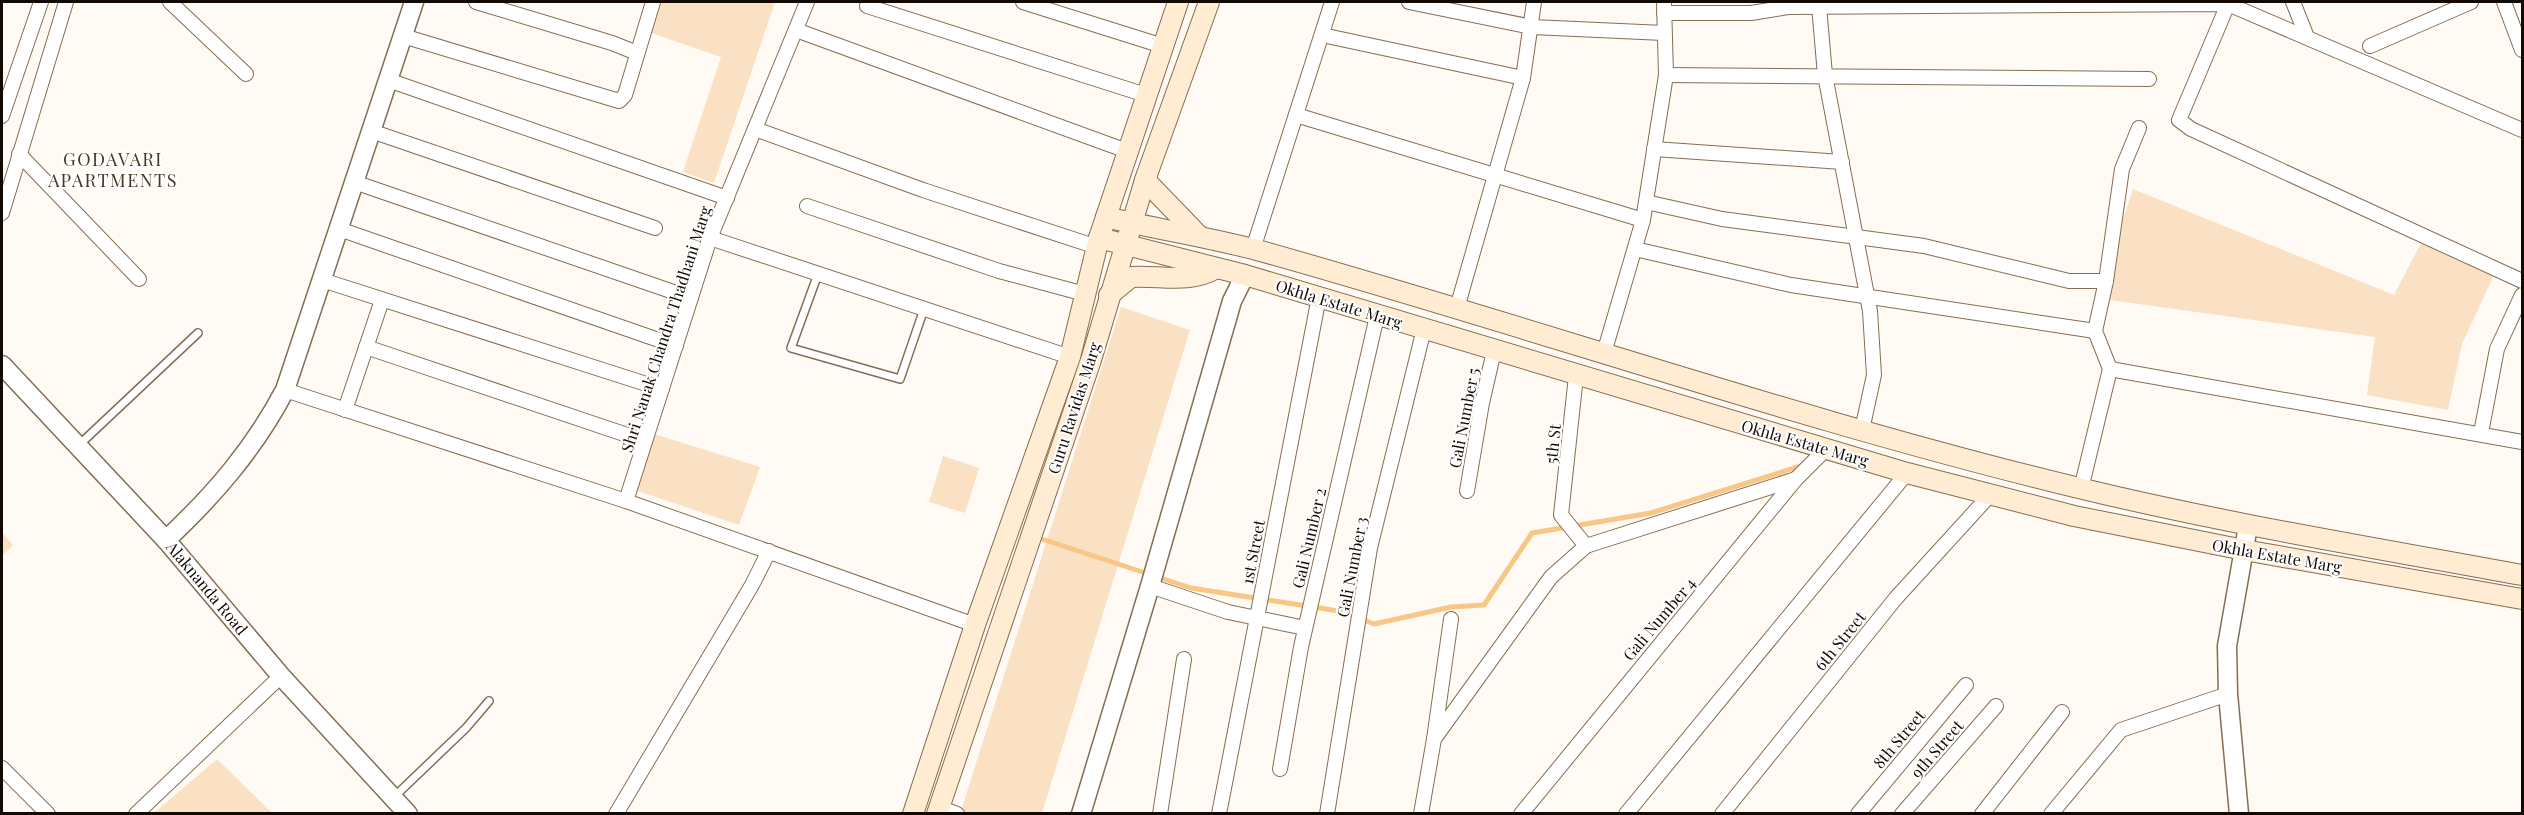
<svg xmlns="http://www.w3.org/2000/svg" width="2524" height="815" viewBox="0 0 2524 815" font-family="'Playfair Display',serif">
	<rect width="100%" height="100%" fill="#fffaf4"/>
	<!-- green -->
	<g fill="#fae1c3">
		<path d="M658 2H775L714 183 683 172 721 57 648 32Z"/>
		<path d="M2133 189 2394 295 2421 243 2494 275 2462 344 2448 410 2367 395 2375 337 2110 300 2117 238Z"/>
		<path d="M1121 307 1190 330 1042 813 960 814Z"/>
		<path d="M654 434 760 467 739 525 635 490Z"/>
		<path d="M943 456 979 468 965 513 929 502Z"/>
		<path d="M2 532 13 545 2 556Z"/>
		<path d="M217 759 272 813H154Z"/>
	</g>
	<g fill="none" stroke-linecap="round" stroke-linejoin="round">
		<!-- stream -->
		<path stroke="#f8c788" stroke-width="5" d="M1042 539 1191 588 1345 612 1374 624 1451 607 1484 605 1532 533 1651 513 1804 465"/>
		<!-- service casing -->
		<g stroke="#856e52" stroke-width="10">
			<g id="service">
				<path d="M818 274 791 348 900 379 924 309"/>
				<path d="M80 444 198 333"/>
				<path d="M394 797 466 728 489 701"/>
			</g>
		</g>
		<!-- minor casing -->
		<g stroke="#856e52" stroke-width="16">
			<g id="minor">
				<path d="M170 2 246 74"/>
				<path d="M476 2 612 43 637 53"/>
				<path d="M1023 2 1163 46"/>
				<path d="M1409 2 1532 27 1664 33"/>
				<path d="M1788 2V7L2228 4 2522 130"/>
				<path d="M2293 2 2307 37"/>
				<path d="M2504 2 2522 50"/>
				<path d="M2228 4 2179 120 2191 129 2522 281"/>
				<path d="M867 6 1146 95"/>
				<path d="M1819 6 1825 75 1870 311 1874 375 1862 430"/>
				<path d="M1664 13H1751L1788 7"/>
				<path d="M796 30 1127 151"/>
				<path d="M1322 35 1523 78"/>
				<path d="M403 36 619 101 625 95 653 2"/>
				<path d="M2370 46 2471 2"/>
				<path d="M1666 75 2149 79"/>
				<path d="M388 80 727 198"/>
				<path d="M1296 115 1643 220"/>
				<path d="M2 116 41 2"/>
				<path d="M755 129 923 190 1097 247"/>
				<path d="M371 131 655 228"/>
				<path d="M1654 149 1842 162"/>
				<path d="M19 154 139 279"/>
				<path d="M354 182 691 298"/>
				<path d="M1646 202 1722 219 1924 246 2069 281H2106"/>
				<path d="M807 206 999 271 1085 294"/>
				<path d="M2 213 66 2"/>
				<path d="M339 229 676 346"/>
				<path d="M710 238 1070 357"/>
				<path d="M1253 249 1332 2"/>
				<path d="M1635 249 1791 285 2095 331"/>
				<path d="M322 280 662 389"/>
				<path d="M1457 308 1523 78 1534 2"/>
				<path d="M366 347 645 441"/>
				<path d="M1604 353 1643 220 1666 75 1664 2"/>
				<path d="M2110 369 2522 442"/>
				<path d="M1576 376 1561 515 1586 546"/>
				<path d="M285 390 626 501 975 625"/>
				<path d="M345 410 382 300"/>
				<path d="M2481 433 2497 349 2522 295"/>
				<path d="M2081 489 2110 369 2095 331 2106 281 2122 169 2139 128"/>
				<path d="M1467 491 1482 403 1494 351"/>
				<path d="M626 501 710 238 807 2"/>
				<path d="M1150 586 1228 612 1305 628"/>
				<path d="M1434 739 1551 577 1586 546 1796 479"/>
				<path d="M2 768 48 814"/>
				<path d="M1280 769 1301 647 1377 316"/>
				<path d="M939 807 957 814"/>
				<path d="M136 814 281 676"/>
				<path d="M616 814 752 585 769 551"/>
				<path d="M1160 814 1184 659"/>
				<path d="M1219 814 1319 297"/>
				<path d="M1327 814 1370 548 1424 329"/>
				<path d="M1421 814 1434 739 1451 619"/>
				<path d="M1521 814 1796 479 1825 450"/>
				<path d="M1626 814 1907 473"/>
				<path d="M1722 814 1896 598 1990 495"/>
				<path d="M1858 814 1966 685"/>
				<path d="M1902 814 1996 706"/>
				<path d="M1982 814 2062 712"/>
				<path d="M2051 814 2121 730 2228 694"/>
			</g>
		</g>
		<!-- tertiary casing -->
		<g stroke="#856e52" stroke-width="21">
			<g id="tertiary">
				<path d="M2 365 166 540 281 676 408 814"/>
				<path d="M166 540C214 495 254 449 285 390L414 2"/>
				<path d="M1081 814 1150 586 1232 301 1245 275"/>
				<path d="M2239 814 2228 694 2227 646 2248 526"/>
			</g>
		</g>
		<!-- secondary casing -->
		<g stroke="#856e52" stroke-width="22">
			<g id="secondary">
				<path d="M1145 180 1198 235"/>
				<path d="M1106 217C1156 229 1207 237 1257 250 1533 327 1804 422 2083 489 2228 524 2375 548 2522 575"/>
				<path d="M1099 238 1245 275 1907 473 2074 516 2244 550 2522 599"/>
				<path d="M1109 295 1131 277C1160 275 1188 284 1215 269"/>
				<path d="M913 814 975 625 1070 357 1099 238 1178 2"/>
				<path d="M937 814 1091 360 1145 180 1209 2"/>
			</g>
		</g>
		<!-- service -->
		<use href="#service" stroke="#fff" stroke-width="7"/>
		<!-- minor -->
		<use href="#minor" stroke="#fff" stroke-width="14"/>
		<!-- tertiary -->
		<use href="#tertiary" stroke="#fff" stroke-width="18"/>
		<!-- secondary -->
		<use href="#secondary" stroke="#ffecd2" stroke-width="20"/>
	</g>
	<g text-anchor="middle" stroke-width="4.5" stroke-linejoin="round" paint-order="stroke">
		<!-- street labels -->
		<g font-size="16" fill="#120a02" stroke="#fff">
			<text transform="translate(1339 304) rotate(17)" y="6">Okhla Estate Marg</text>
			<text transform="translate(666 329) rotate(-72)" y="6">Shri Nanak Chandra Thadhani Marg</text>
			<text transform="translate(1074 408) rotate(-72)" y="6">Guru Ravidas Marg</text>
			<text transform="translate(1464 418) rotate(-79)" y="6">Gali Number 5</text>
			<text transform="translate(1805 443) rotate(16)" y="6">Okhla Estate Marg</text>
			<text transform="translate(1553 444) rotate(-84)" y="6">5th St</text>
			<text transform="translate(1309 538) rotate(-77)" y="6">Gali Number 2</text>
			<text transform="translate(1253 552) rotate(-79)" y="6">1st Street</text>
			<text transform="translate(2277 556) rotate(10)" y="6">Okhla Estate Marg</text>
			<text transform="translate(1352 567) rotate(-79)" y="6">Gali Number 3</text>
			<text transform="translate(207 588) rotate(50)" y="6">Alaknanda Road</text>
			<text transform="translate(1659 619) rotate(-50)" y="6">Gali Number 4</text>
			<text transform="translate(1840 641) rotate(-51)" y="6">6th Street</text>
			<text transform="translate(1899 739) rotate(-50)" y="6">8th Street</text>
			<text transform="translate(1937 749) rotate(-49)" y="6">9th Street</text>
		</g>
		<!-- neighbourhood labels -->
		<g font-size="18" letter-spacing="1.5" fill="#4a361c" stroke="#fff">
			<text x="113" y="166">GODAVARI<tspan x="113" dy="21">APARTMENTS</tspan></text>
		</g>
	</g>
	<!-- border -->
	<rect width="2524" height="815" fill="none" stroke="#120a02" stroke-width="6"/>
</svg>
